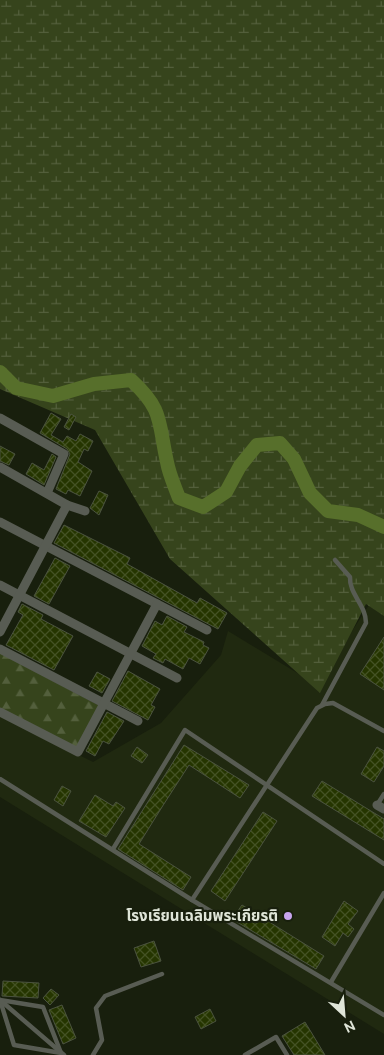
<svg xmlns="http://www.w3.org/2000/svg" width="384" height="1055" viewBox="0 0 384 1055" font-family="Ubuntu,'Noto Sans Thai',sans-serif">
	<defs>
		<pattern id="forest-firs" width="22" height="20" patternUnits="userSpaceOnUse" patternTransform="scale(1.25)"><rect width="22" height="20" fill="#36441c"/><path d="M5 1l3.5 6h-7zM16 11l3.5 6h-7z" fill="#535f3c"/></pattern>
		<pattern id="wetland-marsh" width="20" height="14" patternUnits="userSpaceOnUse" patternTransform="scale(1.25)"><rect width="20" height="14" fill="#36441c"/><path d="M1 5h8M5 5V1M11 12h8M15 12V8" fill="none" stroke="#535f3c"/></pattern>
		<pattern id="building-cross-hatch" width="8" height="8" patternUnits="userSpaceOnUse" patternTransform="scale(1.25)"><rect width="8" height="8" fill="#253500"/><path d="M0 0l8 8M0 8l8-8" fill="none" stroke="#445224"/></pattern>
	</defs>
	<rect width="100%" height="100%" fill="#181f0d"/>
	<!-- built -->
	<path fill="#202910" d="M371 602 384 611V1034L0 797V716L93 762 161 723 221 655 228 631 317 685Z"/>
	<!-- forest -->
	<path fill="url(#forest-firs)" d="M0 653 100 706 77 748 0 708Z"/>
	<!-- wetland -->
	<path fill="url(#wetland-marsh)" d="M0 0H384V616L366 604 320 693 170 559 95 430 0 389Z"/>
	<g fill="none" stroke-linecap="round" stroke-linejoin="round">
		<!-- river -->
		<path stroke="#576f2b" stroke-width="14" d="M0 372 16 388 53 396 94 384 131 380C164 410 158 422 167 462 169 474 175 487 179 498L203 507 226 492 240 466 257 445 280 443 294 459 310 493 328 511 358 515 384 527"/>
	</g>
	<!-- building -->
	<g fill="url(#building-cross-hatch)" stroke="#4b533f">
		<path d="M51 413 61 419 51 435 63 442 67 436 76 441 80 434 93 441 88 451 84 449 78 462 92 471 80 496 68 490 66 494 56 489 70 454 67 449 40 433Z"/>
		<path d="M71 414 76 417 69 430 64 427Z"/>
		<path d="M0 446 15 454 9 465 0 461Z"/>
		<path d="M52 454 56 457 44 485 26 474 32 463 44 470Z"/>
		<path d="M99 491 108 495 99 515 90 508Z"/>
		<path d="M64 525 130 558 127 564 197 603 200 598 227 613 218 629 54 543Z"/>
		<path d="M55 558 70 566 49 604 34 596Z"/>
		<path d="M22 604 43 615 41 619 73 636 54 670 6 645 23 615 18 612Z"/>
		<path d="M167 616 187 627 184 632 204 642 203 645 209 648 200 664 189 658 183 669 165 659 163 663 153 658 156 654 142 646 155 621 162 625Z"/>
		<path d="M384 637V690L360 674Z"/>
		<path d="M128 671 160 689 151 705 155 707 148 720 112 701Z"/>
		<path d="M97 672 110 679 102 693 89 686Z"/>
		<path d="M107 712 124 721 109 744 103 741 95 756 86 751Z"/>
		<path d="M184 745 249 785 240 798 189 765 162 807 139 844 191 877 183 890 118 849Z"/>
		<path d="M137 747 148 755 142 763 131 756Z"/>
		<path d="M377 747 384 751V766L374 782 361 774Z"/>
		<path d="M322 781 384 819V840L312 796Z"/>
		<path d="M62 786 71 791 63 806 54 800Z"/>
		<path d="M95 795 113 806 116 802 125 808 106 837 79 821Z"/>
		<path d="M263 812 277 821 225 901 211 891Z"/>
		<path d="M344 901 358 911 348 924 354 929 348 937 343 933 335 946 322 937Z"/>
		<path d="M242 905 324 956 316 969 232 919Z"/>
		<path d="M154 941 161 961 141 967 134 948Z"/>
		<path d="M3 981 39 983 38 998 2 996Z"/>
		<path d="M51 989 59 995 50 1005 43 998Z"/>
		<path d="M62 1005 76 1038 63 1044 49 1010Z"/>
		<path d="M210 1009 216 1021 201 1029 195 1017Z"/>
		<path d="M305 1022 325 1055H294L282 1036Z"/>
	</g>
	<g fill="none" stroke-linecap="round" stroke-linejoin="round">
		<!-- service -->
		<g stroke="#585c53" stroke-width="4.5">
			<path d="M322 705 366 623C366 605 349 594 350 577L335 560"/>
			<path d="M0 779 192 900 384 1015"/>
			<path d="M377 805 384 794"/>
			<path d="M113 849 185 730 384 864"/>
			<path d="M192 900 317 708 325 704 333 703 384 731"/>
			<path d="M331 982 384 893"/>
			<path d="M0 1000 43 1007 61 1053 14 1045Z"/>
			<path d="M0 1000 64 1055"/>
			<path d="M93 1055 102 1040 96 1008 105 996 162 974"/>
			<path d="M245 1055 276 1037 287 1055"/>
		</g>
		<!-- minor -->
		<g stroke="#585c53" stroke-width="9">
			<path d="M0 418 64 454 47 493"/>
			<path d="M0 467 67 505"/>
			<path d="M0 522 207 630"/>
			<path d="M0 585 177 678"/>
			<path d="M0 632 67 505 85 511"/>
			<path d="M0 649 138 721"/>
			<path d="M0 712 78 752 157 604"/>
			<path d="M377 805 384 809"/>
		</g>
	</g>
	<!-- markers -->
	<circle fill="#c8a5ee" stroke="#181f0d" stroke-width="2" cx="288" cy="916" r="5"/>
	<g text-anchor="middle" stroke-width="4.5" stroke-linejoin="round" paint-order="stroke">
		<!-- poi labels -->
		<g font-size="15" font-weight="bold" fill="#dfe5d8" stroke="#181f0d" text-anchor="end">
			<text x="278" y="921">โรงเรียนเฉลิมพระเกียรติ</text>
		</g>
	</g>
	<!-- north arrow -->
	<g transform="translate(344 1015) rotate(154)" stroke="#181f0d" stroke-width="4" paint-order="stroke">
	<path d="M0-4L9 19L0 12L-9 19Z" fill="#dfe5d8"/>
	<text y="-8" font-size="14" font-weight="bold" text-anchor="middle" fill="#dfe5d8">N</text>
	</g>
</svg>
